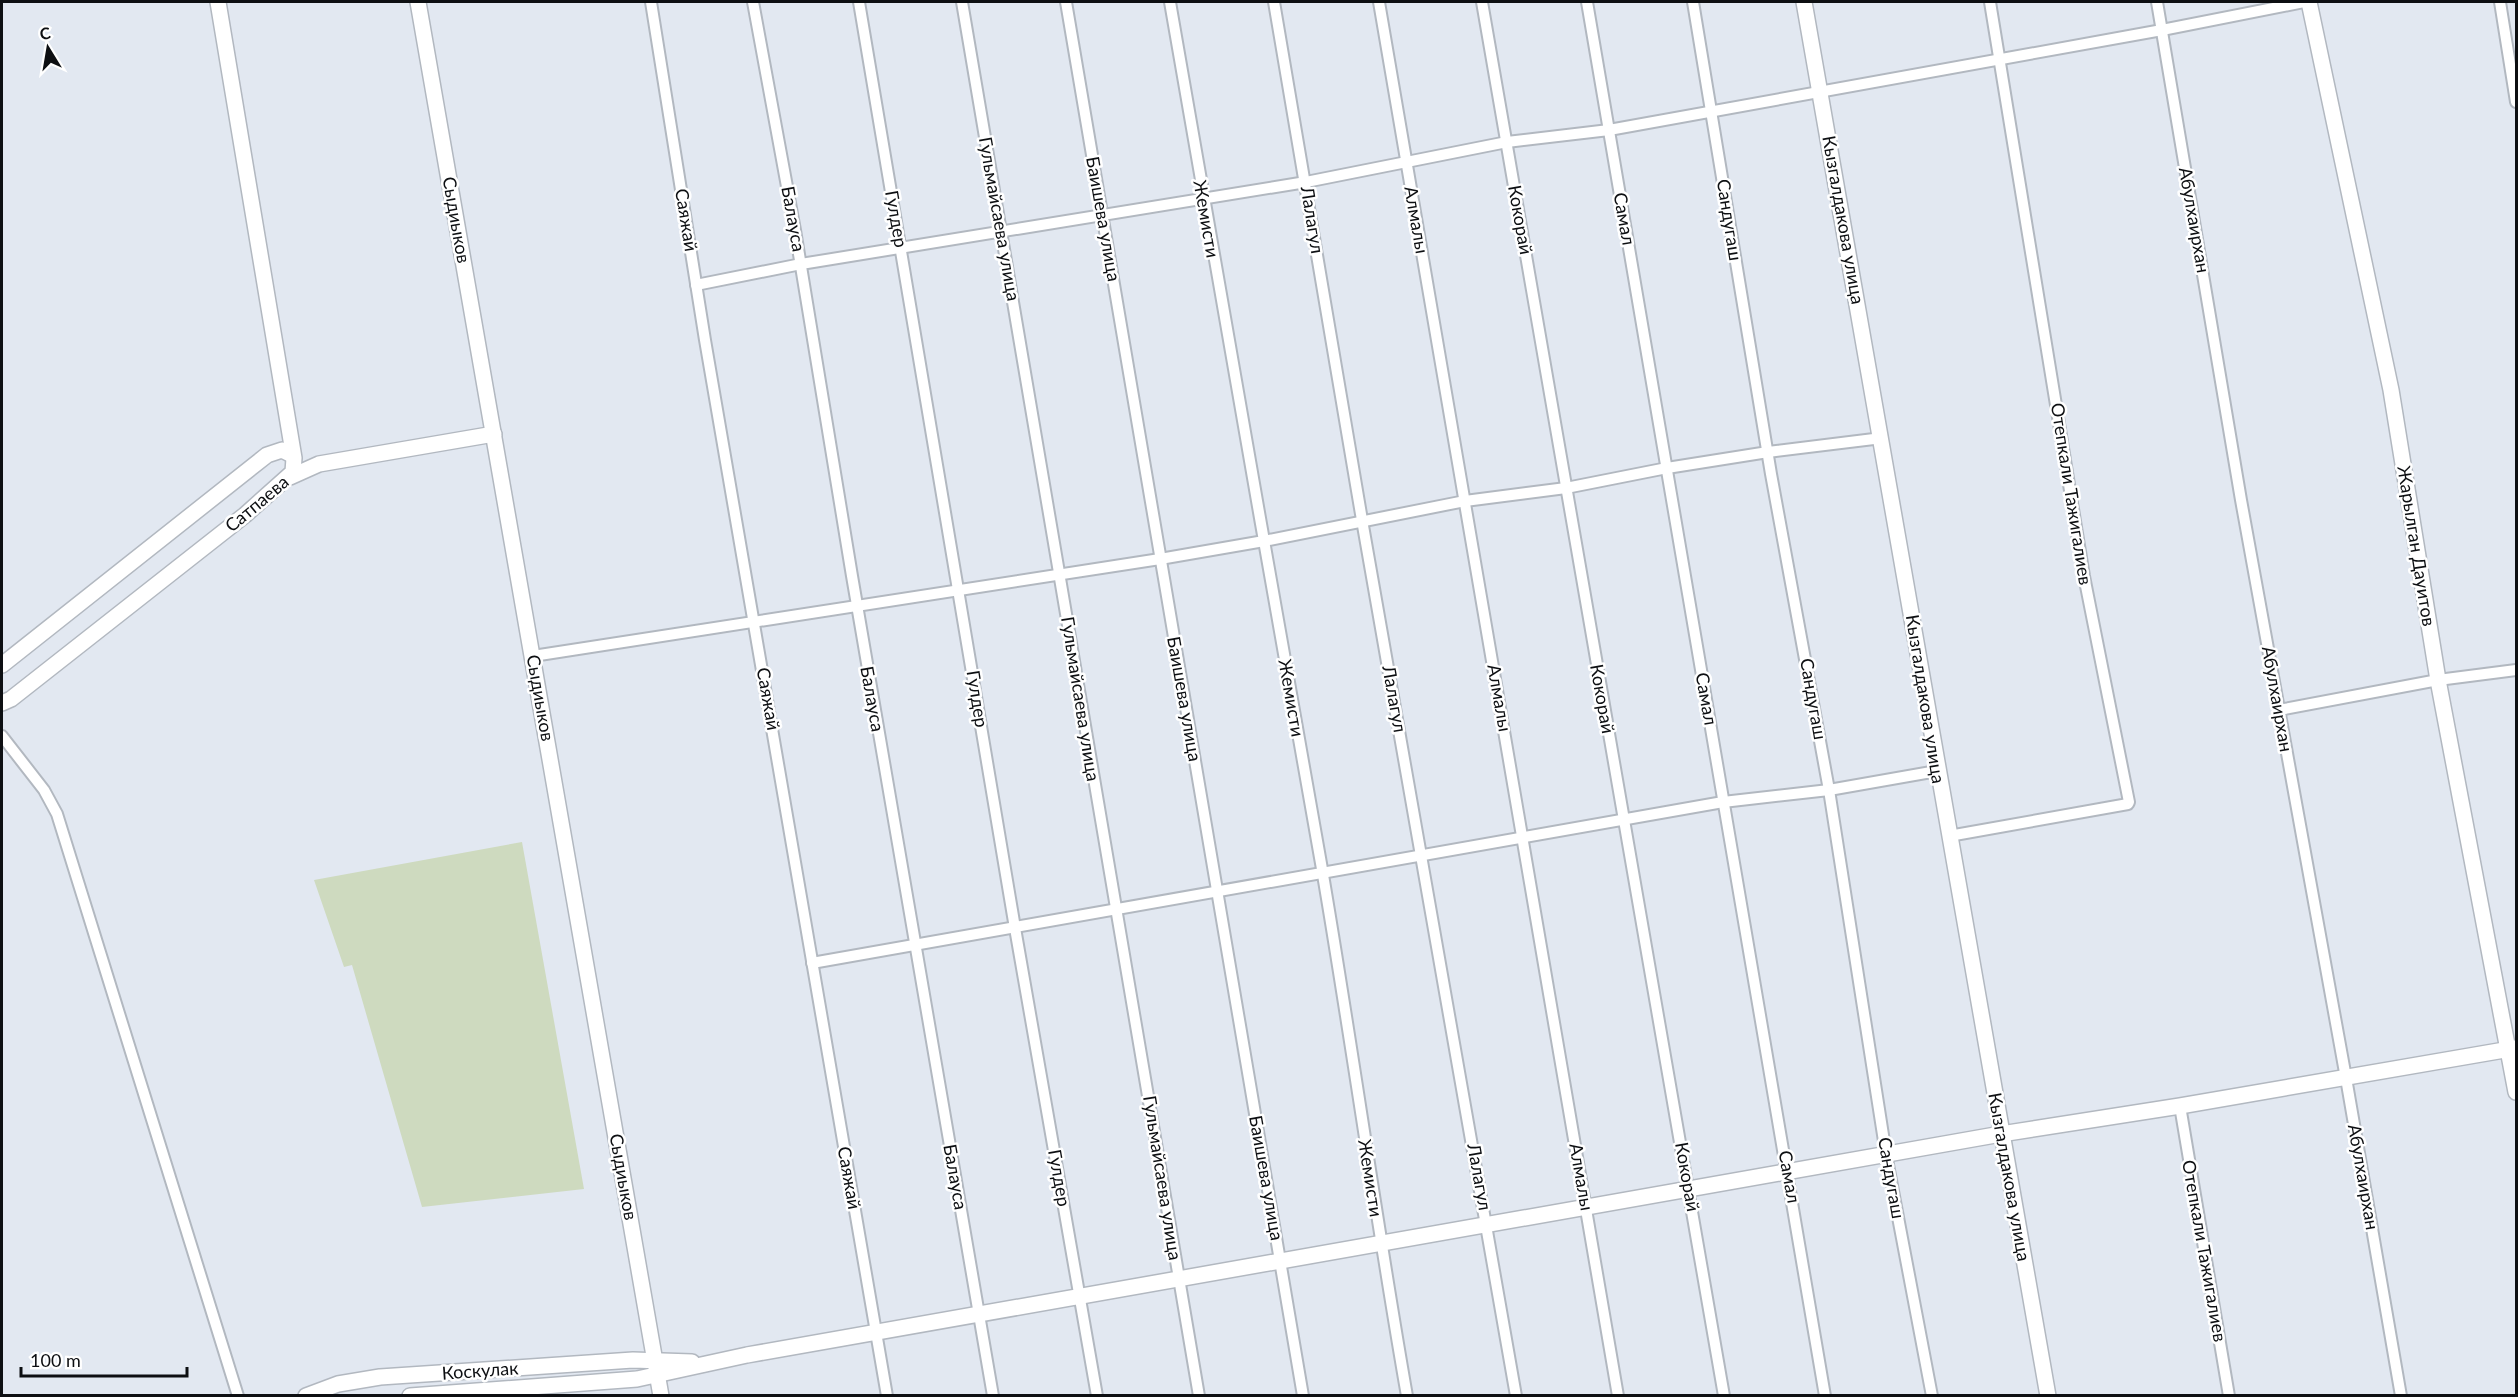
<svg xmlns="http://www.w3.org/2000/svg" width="2518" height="1397" viewBox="0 0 2518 1397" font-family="Lato,sans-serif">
	<rect width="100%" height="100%" fill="#e2e8f1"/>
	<!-- pitch -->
	<path fill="#cedabf" d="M522 842 584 1189 422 1207 352 965 344 967 314 880Z"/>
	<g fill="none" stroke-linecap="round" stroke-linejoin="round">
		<!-- street casing -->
		<g stroke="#b2b8c0" stroke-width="14">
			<g id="street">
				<path d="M651 2 705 340 887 1396"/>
				<path d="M753 2 795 230 852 576 993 1396"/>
				<path d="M859 2 1015 928 1097 1396"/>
				<path d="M962 2 1199 1396"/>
				<path d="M1066 2 1303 1396"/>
				<path d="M1170 2C1218 291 1272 580 1322 869 1352 1044 1376 1220 1407 1396"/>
				<path d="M1274 2 1362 520 1516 1396"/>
				<path d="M1379 2 1618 1396"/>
				<path d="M1482 2 1724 1396"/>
				<path d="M1587 2 1825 1396"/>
				<path d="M1693 2 1771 474 1829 790 1886 1154 1932 1396"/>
				<path d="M2157 2 2241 500 2346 1078 2401 1396"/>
				<path d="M2500 2 2516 102"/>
				<path d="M696 285 801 264 1306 182 1507 142 1609 130 2162 30 2304 2"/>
				<path d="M533 656 1160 559 1264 541 1465 501 1566 488 1667 468 1768 452 1882 438"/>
				<path d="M2279 710 2438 680 2516 670"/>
				<path d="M2 736 44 790 57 814 238 1396"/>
				<path d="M1949 836 2128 804 2129 802 2084 576 1990 2"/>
				<path d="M812 963 1723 802 1829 790 1937 771"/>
				<path d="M2180 1106 2229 1396"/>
			</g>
		</g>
		<!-- secondary casing -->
		<g stroke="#b2b8c0" stroke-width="18">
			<g id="secondary">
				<path d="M418 2 661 1396"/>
				<path d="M1804 2 2048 1396"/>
				<path d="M2309 2 2391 390 2438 680 2516 1092"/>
				<path d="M290 477 319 464 494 434"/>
				<path d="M2 665 267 455 282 450 292 455"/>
				<path d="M2 703 11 699 245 515 293 472 294 458 218 2"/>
				<path d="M306 1396 338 1384 380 1377 633 1360 692 1362"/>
				<path d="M410 1396 637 1379 747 1355 2001 1134 2180 1106 2516 1048"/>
			</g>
		</g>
		<!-- street -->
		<use href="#street" stroke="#fff" stroke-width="10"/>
		<!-- secondary -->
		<use href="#secondary" stroke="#fff" stroke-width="15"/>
	</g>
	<g text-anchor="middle" stroke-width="5" stroke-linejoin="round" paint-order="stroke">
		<!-- street labels -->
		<g font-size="18" fill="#0d0f12" stroke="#fff">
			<text transform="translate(793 219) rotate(80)" y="6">Балауса</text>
			<text transform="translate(896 219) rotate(80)" y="6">Гулдер</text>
			<text transform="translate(999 219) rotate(80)" y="6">Гульмайсаева улица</text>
			<text transform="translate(1103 219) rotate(80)" y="6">Баишева улица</text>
			<text transform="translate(1206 219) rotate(80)" y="6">Жемисти</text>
			<text transform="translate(1624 219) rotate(80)" y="6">Самал</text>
			<text transform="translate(456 220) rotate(80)" y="6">Сыдиыков</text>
			<text transform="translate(686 220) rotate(81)" y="6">Саяжай</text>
			<text transform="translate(1312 220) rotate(81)" y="6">Лалагул</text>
			<text transform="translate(1416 220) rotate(80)" y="6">Алмалы</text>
			<text transform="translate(1520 220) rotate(80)" y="6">Кокорай</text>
			<text transform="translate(1729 220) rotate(81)" y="6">Сандугаш</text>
			<text transform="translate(1843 220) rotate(80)" y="6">Кызгалдакова улица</text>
			<text transform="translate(2194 220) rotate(80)" y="6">Абулхаирхан</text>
			<text transform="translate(2071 494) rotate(81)" y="6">Отепкали Тажигалиев</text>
			<text transform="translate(257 504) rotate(-40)" y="6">Сатпаева</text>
			<text transform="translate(2416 546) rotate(81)" y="6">Жарылган Дауитов</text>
			<text transform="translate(540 698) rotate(80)" y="6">Сыдиыков</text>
			<text transform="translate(1291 698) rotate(80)" y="6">Жемисти</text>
			<text transform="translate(1499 698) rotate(80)" y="6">Алмалы</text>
			<text transform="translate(768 699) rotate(80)" y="6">Саяжай</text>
			<text transform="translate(872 699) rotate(80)" y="6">Балауса</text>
			<text transform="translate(977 699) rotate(81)" y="6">Гулдер</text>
			<text transform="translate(1080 699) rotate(81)" y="6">Гульмайсаева улица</text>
			<text transform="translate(1184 699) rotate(80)" y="6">Баишева улица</text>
			<text transform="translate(1394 699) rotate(80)" y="6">Лалагул</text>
			<text transform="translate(1602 699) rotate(80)" y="6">Кокорай</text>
			<text transform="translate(1706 699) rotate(80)" y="6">Самал</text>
			<text transform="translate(1813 699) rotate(80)" y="6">Сандугаш</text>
			<text transform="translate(1925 699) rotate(81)" y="6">Кызгалдакова улица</text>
			<text transform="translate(2277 699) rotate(80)" y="6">Абулхаирхан</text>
			<text transform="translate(623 1177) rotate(80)" y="6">Сыдиыков</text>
			<text transform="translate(955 1177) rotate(80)" y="6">Балауса</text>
			<text transform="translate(1479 1177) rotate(80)" y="6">Лалагул</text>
			<text transform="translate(1581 1177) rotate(80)" y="6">Алмалы</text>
			<text transform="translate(1687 1177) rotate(80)" y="6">Кокорай</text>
			<text transform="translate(1789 1177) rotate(80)" y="6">Самал</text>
			<text transform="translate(2009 1177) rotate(80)" y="6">Кызгалдакова улица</text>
			<text transform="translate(2363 1177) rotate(80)" y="6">Абулхаирхан</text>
			<text transform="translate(849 1178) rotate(80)" y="6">Саяжай</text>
			<text transform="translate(1059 1178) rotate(80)" y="6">Гулдер</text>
			<text transform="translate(1162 1178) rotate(81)" y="6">Гульмайсаева улица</text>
			<text transform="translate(1266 1178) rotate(80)" y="6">Баишева улица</text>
			<text transform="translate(1370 1178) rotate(81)" y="6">Жемисти</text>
			<text transform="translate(1891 1178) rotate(80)" y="6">Сандугаш</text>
			<text transform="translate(2204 1251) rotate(80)" y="6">Отепкали Тажигалиев</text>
			<text transform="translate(480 1371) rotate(-4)" y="6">Коскулак</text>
		</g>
	</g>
	<!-- border -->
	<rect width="2518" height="1397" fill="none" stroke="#0d0f12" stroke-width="6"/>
	<!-- north arrow -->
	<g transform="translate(48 48) rotate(349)" stroke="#ffffff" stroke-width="4.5" paint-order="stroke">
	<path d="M0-4.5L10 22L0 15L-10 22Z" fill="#0d0f12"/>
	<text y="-9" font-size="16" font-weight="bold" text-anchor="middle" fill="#0d0f12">С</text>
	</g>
	<!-- scale -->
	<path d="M21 1367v9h166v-9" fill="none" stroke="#0d0f12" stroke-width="3"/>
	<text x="30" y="1367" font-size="18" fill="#0d0f12" stroke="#ffffff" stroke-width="4.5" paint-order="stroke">100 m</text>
</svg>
